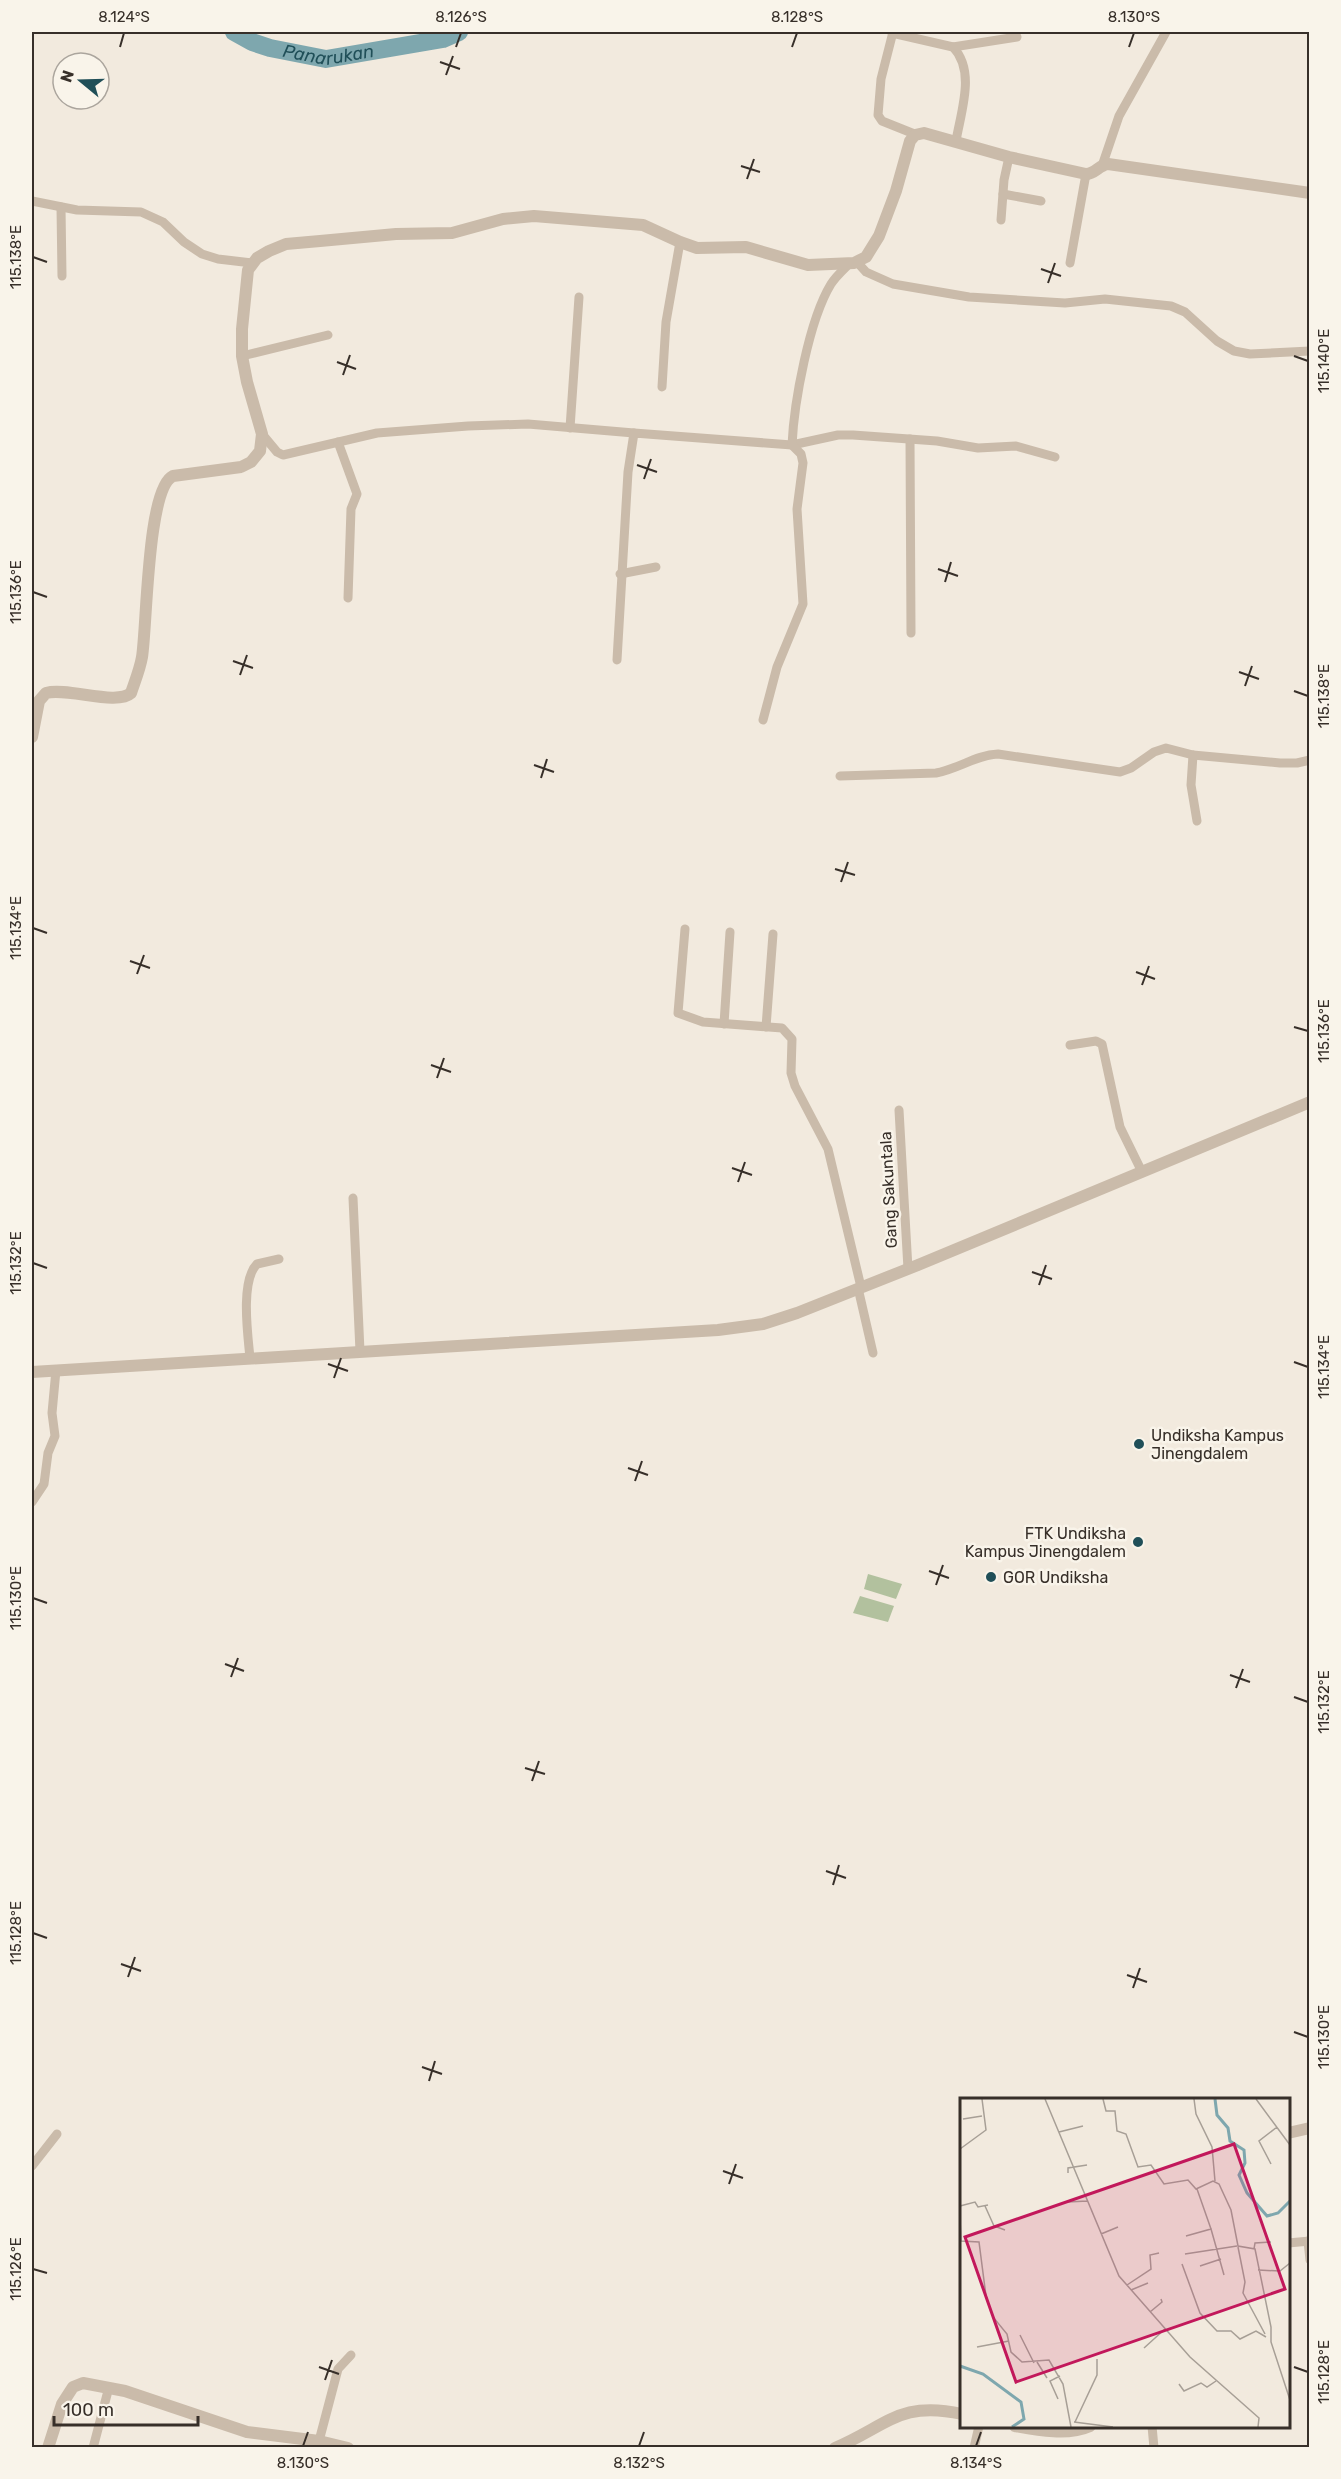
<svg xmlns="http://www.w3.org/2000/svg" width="1341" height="2479" viewBox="0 0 1341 2479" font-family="Rubik,sans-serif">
	<rect width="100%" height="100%" fill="#f2eade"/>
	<!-- green -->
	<g fill="#b2c19e">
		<path d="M868 1574 902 1584 896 1599 864 1589Z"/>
		<path d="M860 1596 894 1606 888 1622 853 1613Z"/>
	</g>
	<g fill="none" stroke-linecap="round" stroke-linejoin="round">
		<!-- river -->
		<path stroke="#7ea7ae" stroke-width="18" id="s1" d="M234 32 252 42 270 48 326 59 443 39 459 32"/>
		<!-- minor -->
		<g stroke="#cabbaa" stroke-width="9">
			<path d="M893 32 881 79 878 115 882 121 917 135"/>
			<path d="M892 33 953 47 1017 37"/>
			<path d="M953 47C976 71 961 111 956 141"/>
			<path d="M1102 166 1119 116 1166 32"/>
			<path d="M1003 194 1041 201"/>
			<path d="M32 201 77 210 141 212 163 222 184 242 202 254 218 259 252 263"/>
			<path d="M61 207 62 276"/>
			<path d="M1001 220 1004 180 1009 157"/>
			<path d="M857 262 866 272 893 284 969 297 1065 303 1105 299 1171 306 1185 312 1217 341 1234 351 1250 354 1310 351"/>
			<path d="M1070 263 1086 174"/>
			<path d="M242 356 328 335"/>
			<path d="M662 387 666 322 680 242"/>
			<path d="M570 428 579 297"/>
			<path d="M262 434 277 452 283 455 377 433 468 426 528 424 634 433"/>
			<path d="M910 439 911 633"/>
			<path d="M338 442 357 494 351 509 348 598"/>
			<path d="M620 574 656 567"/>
			<path d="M617 660 628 472 634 433 792 445 838 435H853L937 441 978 448 1016 446 1055 457"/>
			<path d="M763 720 777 667 803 604 797 509 803 463 801 454 792 445C794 402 809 320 831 284 836 276 843 270 850 263"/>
			<path d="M1193 755 1191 785 1197 821"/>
			<path d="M840 776 936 773C958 769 976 755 998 754L1120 772 1131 768 1154 752 1166 748 1193 755 1280 763H1297L1310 760"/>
			<path d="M685 929 678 1013 703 1022 782 1028 792 1039 791 1073 795 1086 828 1149 861 1287"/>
			<path d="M724 1024 730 932"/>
			<path d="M766 1027 773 934"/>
			<path d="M1070 1045 1096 1041 1102 1044 1120 1127 1142 1172"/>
			<path d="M899 1110 908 1269"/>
			<path d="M353 1198 360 1351"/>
			<path d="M858 1288 873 1353"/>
			<path d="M250 1358C248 1336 240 1281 257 1264L279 1259"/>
			<path d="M32 1502 44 1484 48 1453 55 1436 52 1413 56 1370"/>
			<path d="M32 2166 57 2134"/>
			<path d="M1308 2241 1310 2260"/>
			<path d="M1288 2243 1310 2241"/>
			<path d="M1152 2426 1154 2448"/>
			<path d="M319 2441 338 2369 351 2355"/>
			<path d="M93 2448 109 2387"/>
			<path d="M974 2448 979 2426"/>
		</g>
		<!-- tertiary -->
		<g stroke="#cabbaa" stroke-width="12">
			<path d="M32 737 39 701 46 693C67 687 117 706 131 693 135 681 140 669 142 657 147 626 147 488 173 476L241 467 251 462 260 451 262 434 247 382 242 356V329L248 270 257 258 269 251 286 244 320 241 396 234 452 233 503 219 534 216 643 225 680 242 697 248 746 247 808 265 854 263 866 257 879 236 896 191 910 141 915 135 924 133 1009 157 1086 174C1095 174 1099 165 1108 164L1310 193"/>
			<path d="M32 1372 718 1330 763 1324 797 1313 918 1265 1310 1102"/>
			<path d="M1288 2133 1310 2128"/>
			<path d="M1015 2426C1037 2430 1068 2436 1090 2426"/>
			<path d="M48 2448 62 2404 73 2387 83 2383 125 2391 247 2432 319 2441 348 2448"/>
			<path d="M835 2448C887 2426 900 2400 962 2414"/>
		</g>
	</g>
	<!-- ticks -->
	<path fill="none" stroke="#372f29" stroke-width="2" d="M120 47 124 33M456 47 461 33M792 47 797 33M1129 47 1134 33M440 62 460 69M446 75 453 56M741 166 760 172M747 179 754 159M33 257 47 262M1041 269 1061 276M1048 283 1055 263M1294 356 1308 361M337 362 356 369M343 375 350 355M637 465 657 472M644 479 651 459M938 569 958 576M945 582 951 562M33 592 47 597M233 661 253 668M1239 672 1259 679M240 675 247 655M1245 686 1252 666M1294 691 1308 696M534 765 554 772M541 778 547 759M835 869 855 875M841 882 848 862M33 928 47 933M130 961 150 968M1136 972 1155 979M137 974 144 955M1142 985 1149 966M1294 1027 1308 1031M431 1065 451 1072M437 1078 444 1058M732 1168 752 1175M738 1182 745 1162M33 1263 47 1268M1032 1272 1052 1279M1039 1285 1046 1265M1294 1362 1308 1367M328 1364 348 1371M334 1378 341 1358M628 1468 648 1475M635 1481 642 1461M929 1571 949 1578M936 1585 943 1565M33 1598 47 1603M225 1664 244 1671M1230 1675 1250 1682M231 1677 238 1658M1236 1688 1243 1669M1294 1697 1308 1702M525 1768 545 1774M532 1781 539 1761M826 1871 846 1878M833 1885 839 1865M33 1933 47 1938M121 1964 141 1971M1127 1975 1147 1982M128 1977 135 1957M1133 1988 1140 1968M1294 2032 1308 2037M422 2067 442 2074M429 2081 435 2061M723 2171 743 2178M729 2184 736 2164M33 2269 47 2273M319 2367 339 2374M1294 2367 1308 2372M325 2380 332 2360M303 2446 308 2432M639 2446 644 2432M976 2446 981 2432"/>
	<!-- markers -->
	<g fill="#204f58" stroke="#f9f4ea" stroke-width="2">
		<circle cx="1139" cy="1444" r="6"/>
		<circle cx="1138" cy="1542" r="6"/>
		<circle cx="991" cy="1577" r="6"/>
	</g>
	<g text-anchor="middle" stroke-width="5" stroke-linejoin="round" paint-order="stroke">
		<!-- street labels -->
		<g font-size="16" fill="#372f29" stroke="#f9f4ea">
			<text transform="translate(888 1190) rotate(-93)" y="6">Gang Sakuntala</text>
		</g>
		<!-- poi labels -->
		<g font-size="16" fill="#372f29" stroke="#f9f4ea" text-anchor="start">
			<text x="1151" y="1441">Undiksha Kampus<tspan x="1151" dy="18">Jinengdalem</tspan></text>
			<text x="1126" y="1539" text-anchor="end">FTK Undiksha<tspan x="1126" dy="18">Kampus Jinengdalem</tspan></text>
			<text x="1003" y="1583">GOR Undiksha</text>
		</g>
		<!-- water labels -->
		<g font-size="18" font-style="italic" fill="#204f58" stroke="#f9f4ea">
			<text dy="6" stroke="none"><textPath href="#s1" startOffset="99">Panarukan</textPath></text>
		</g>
	</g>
	<!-- overview -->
	<g transform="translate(960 2098)">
		<rect width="330" height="330" fill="#f2eade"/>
		<path fill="none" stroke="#7ea7ae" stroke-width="3" d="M255 1 257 17 268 30 270 43 284 52 285 65 279 77 287 95 307 118 318 115 330 103M0 268 23 276 61 304 64 321 52 329"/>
		<path fill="none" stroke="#a79f96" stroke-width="1.5" d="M85 1 159 178 230 259 299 320 298 329M143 1 146 13H155L157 33 166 36 178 69 191 67 204 86 228 82 236 91 253 83 259 86 271 112 278 148 295 151 311 229V244L330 302M234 1 236 16 252 49 255 83M296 1 330 47M3 21 22 18M99 34 123 28M0 51 26 32 22 1M311 66 299 43 317 29M108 75V70L127 67M237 91 251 131M107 104 128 103M0 108 15 104 18 109 28 107M25 108 34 128 45 132M0 121 1 143 19 144 26 198 33 219 47 236 51 254 62 264 89 262 103 286 111 329M141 136 158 129M226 138 251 131 264 177M278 149 285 184 283 195 305 236M294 151 295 145 311 144M225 156 277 148M222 166 240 215 257 233H271L280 241 296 233 306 239M240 168 261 161M298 172 320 173 330 165M167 187 191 171 190 157 199 155M171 192 188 185M190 214 202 204 201 201M60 237 74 265M17 249 49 243M184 250 205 231M77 264 87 280M219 286 224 293 241 285 247 289 256 283M98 301 90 283 100 278M114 324 153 329M115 324 137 277V261"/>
		<path fill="#c2185b" fill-opacity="0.15" stroke="#c2185b" stroke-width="3" d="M274 46 325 191 56 284 5 139Z"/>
		<rect width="330" height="330" fill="none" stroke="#372f29" stroke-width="3"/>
	</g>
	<!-- border -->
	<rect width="1341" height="2479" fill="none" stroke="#f9f4ea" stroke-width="66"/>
	<!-- north arrow -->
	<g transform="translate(81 81) rotate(289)"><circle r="28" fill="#f9f4ea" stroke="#aba59d" stroke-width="1.5"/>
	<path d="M0-4.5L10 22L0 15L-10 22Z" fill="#204f58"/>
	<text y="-9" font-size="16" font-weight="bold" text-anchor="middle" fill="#372f29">N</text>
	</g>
	<!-- scale -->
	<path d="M54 2416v9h144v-9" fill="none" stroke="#372f29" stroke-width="3"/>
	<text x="63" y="2416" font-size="18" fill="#372f29" stroke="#f9f4ea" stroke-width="4.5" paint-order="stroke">100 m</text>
	<rect x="33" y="33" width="1275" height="2413" fill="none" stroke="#372f29" stroke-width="2"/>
	<g font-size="15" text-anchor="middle" fill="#372f29">
		<text x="124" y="22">8.124°S</text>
		<text x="461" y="22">8.126°S</text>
		<text x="797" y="22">8.128°S</text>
		<text x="1134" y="22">8.130°S</text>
		<text transform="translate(16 257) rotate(-90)" y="5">115.138°E</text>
		<text transform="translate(1324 361) rotate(-90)" y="5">115.140°E</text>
		<text transform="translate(16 592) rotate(-90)" y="5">115.136°E</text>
		<text transform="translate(1324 696) rotate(-90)" y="5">115.138°E</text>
		<text transform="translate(16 928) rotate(-90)" y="5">115.134°E</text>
		<text transform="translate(1324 1031) rotate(-90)" y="5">115.136°E</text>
		<text transform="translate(16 1263) rotate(-90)" y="5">115.132°E</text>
		<text transform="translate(1324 1367) rotate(-90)" y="5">115.134°E</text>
		<text transform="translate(16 1598) rotate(-90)" y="5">115.130°E</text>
		<text transform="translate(1324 1702) rotate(-90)" y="5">115.132°E</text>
		<text transform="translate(16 1933) rotate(-90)" y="5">115.128°E</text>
		<text transform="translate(1324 2037) rotate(-90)" y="5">115.130°E</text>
		<text transform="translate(16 2269) rotate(-90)" y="5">115.126°E</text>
		<text transform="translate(1324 2372) rotate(-90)" y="5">115.128°E</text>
		<text x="303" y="2468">8.130°S</text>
		<text x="639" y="2468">8.132°S</text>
		<text x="976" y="2468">8.134°S</text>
	</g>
</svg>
